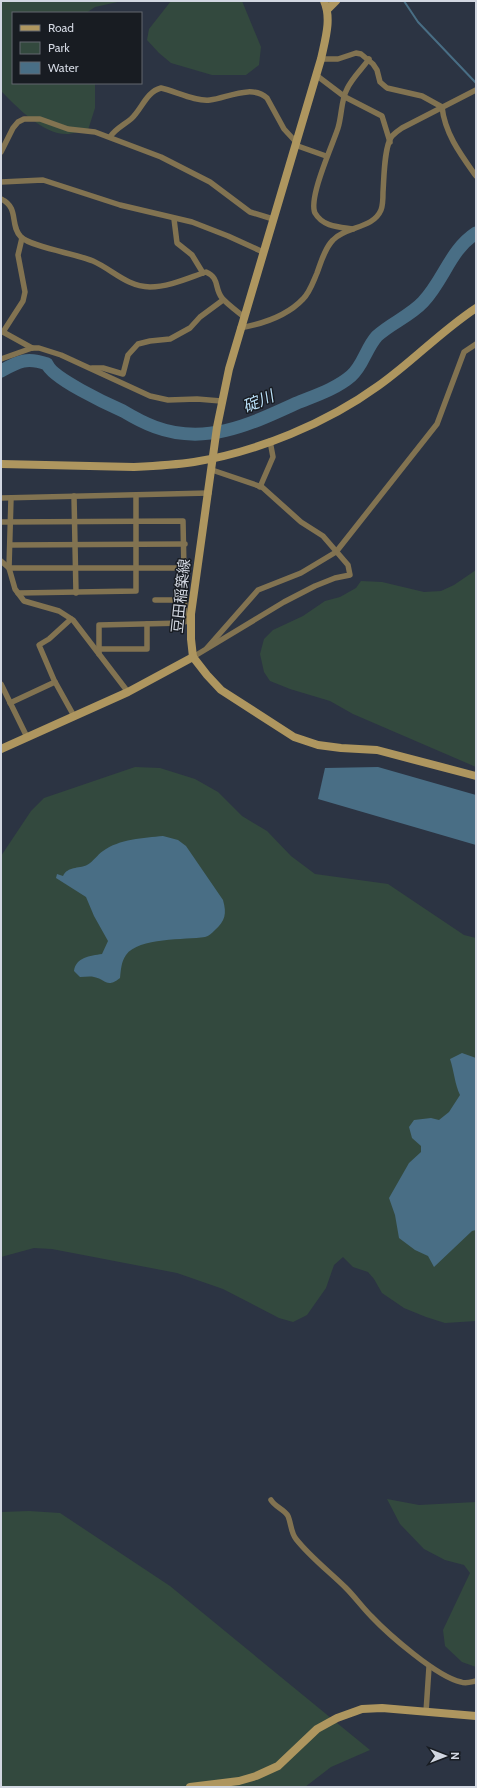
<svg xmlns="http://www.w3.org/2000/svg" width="477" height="1788" viewBox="0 0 477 1788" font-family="Cabin,'Noto Sans JP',sans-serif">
	<rect width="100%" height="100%" fill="#2c3443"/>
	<!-- green -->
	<g fill="#33493e">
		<path d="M1 1H122L95 7 86 13H13V83H95V108L88 130C82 131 75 133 69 134 44 136 17 107 1 91Z"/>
		<path d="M171 1H242L261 47 259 65 246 75H212L171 63 159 53 147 40 149 29Z"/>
		<path d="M476 570V767L353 714 330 701 290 689 270 681 264 672 260 654 264 639 273 630 303 616 325 601 340 597 356 588 361 581 382 582 424 592 441 591 454 585Z"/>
		<path d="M135 767 160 768 195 779 218 792 242 816 267 831 291 856 315 874 388 884 464 935 476 938V1321L445 1323 426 1317 404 1308 382 1293 374 1279 368 1272 353 1267 343 1257 334 1265 326 1288 307 1315 293 1322 279 1318 223 1289 177 1273 52 1249 34 1248 1 1257V856L31 811 44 798Z"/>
		<path d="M387 1499 419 1505 476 1502V1667L462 1662 445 1646 443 1630 470 1573 464 1565 445 1560 424 1549 400 1524Z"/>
		<path d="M29 1511 60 1513 170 1586 370 1750 331 1767 305 1787H1V1512Z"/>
	</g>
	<!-- water -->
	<g fill="#496e85">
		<path d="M378 767 476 795V845L318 799 325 768Z"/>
		<path d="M163 836 178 840 186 846 223 900C227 914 225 921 215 930 212 933 209 936 205 937 185 940 139 937 126 955 121 962 121 970 120 978 106 989 106 979 94 977 90 976 85 977 80 977L74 971C76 957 90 956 102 954L108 941 94 916 86 897 56 878 57 874 63 876C68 866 78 869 87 865 94 861 97 855 103 851 119 839 144 838 163 836Z"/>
		<path d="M462 1053 476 1058V1230L472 1231 434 1267 428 1256 415 1250 399 1238 395 1215 389 1198 409 1163 421 1152V1146L412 1138 409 1127 414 1120 431 1118 439 1120 449 1112 460 1095C455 1085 454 1071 450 1059Z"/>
	</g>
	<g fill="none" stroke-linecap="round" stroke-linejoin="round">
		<!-- stream -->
		<path stroke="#496e85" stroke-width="2" d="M404 1 418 22 476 83"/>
		<!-- river -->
		<path stroke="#496e85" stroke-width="13" d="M1 371C19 361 27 357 47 364 52 378 107 404 123 411 133 417 144 423 155 427 206 446 251 424 297 403 314 396 336 389 351 376 363 366 366 348 377 336 391 323 410 316 423 302 444 280 450 250 476 233"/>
		<!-- street -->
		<g stroke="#827351" stroke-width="5.5">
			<path d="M321 59H338L356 53 361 54 373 64 377 70 380 82 387 88 422 96 442 107C445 134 461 155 476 176"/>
			<path d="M316 75 345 97 382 116 390 142"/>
			<path d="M110 137C115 129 124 125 131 119 142 109 146 92 161 88 175 91 196 102 210 100 227 98 252 84 267 98L284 129 296 142"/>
			<path d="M295 145 326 156"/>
			<path d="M1 152 13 128 18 122 24 119H40L68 129 95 132 161 157 210 182 250 212 273 219"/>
			<path d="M1 182 43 180 120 205 192 222 228 236 263 252"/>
			<path d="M1 199C20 208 9 225 21 237 31 247 77 254 93 261 113 270 126 286 150 287 169 287 188 278 206 272 220 278 214 288 222 298 226 303 238 312 244 317"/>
			<path d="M174 219 177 243 192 255 203 273"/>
			<path d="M353 229C339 227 323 227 315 213 308 198 333 144 338 128 342 115 341 100 347 89 352 78 362 69 369 59"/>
			<path d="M22 238 18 255 25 292 23 301 3 332 32 348"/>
			<path d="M240 328C262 324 287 316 303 299 310 292 313 282 317 273 321 262 325 248 333 240 346 226 373 229 381 210 383 205 383 198 383 192 384 179 384 146 392 136 395 133 399 130 402 128L476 90"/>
			<path d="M1 359 32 348H39L61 355 150 396 168 400 197 399 221 401"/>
			<path d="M92 368H103L123 374 128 355 138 344 150 341 170 339 190 328 200 317 223 300"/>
			<path d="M260 487 273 457 270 441"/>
			<path d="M74 496 76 593"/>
			<path d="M1 498 209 493"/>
			<path d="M11 498 9 568 15 589 24 601 59 611 73 620 128 692"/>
			<path d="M1 522 183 521 185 621 191 623"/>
			<path d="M10 545 185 544"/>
			<path d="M1 561 9 568H185"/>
			<path d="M18 593 136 591V495"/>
			<path d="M155 600H185"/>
			<path d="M71 619 49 639 39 645 54 680 74 716"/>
			<path d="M207 648 258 590 301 573 336 552 437 424 464 352 476 344"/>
			<path d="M99 649H147V624"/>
			<path d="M99 654V625L183 623 185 621"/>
			<path d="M193 657 284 602 315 586 335 578 350 575 348 565 323 536 301 522 262 487 212 470"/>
			<path d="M1 684 27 737"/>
			<path d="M10 703 55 682"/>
			<path d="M271 1500C275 1507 284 1509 288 1516 291 1523 291 1533 296 1539 311 1558 330 1572 346 1588 355 1597 362 1607 371 1616 388 1634 437 1677 461 1682 466 1684 471 1682 476 1681"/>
			<path d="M426 1712 429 1667"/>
		</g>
		<!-- secondary -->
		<g stroke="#ae965f" stroke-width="8">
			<path d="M324 1C332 19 325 40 321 59L229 369 217 427 191 614V639L193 657 207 675 221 690 294 737 318 745 341 748 377 750 476 776"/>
			<path d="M328 9 336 1"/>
			<path d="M1 464 134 467C154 466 174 465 194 462 257 452 327 423 378 386 412 362 441 331 476 308"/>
			<path d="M1 749 128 692 193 657"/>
			<path d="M190 1787 239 1781 256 1776 278 1766 317 1729 337 1718 362 1709 382 1708 476 1716"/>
		</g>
	</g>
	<g text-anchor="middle" stroke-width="3" stroke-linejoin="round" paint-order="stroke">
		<!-- street labels -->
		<g font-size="15" fill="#d2d7e1" stroke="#181c22">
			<text transform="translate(181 596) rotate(-84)" y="5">豆田稲築線</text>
		</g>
		<!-- water labels -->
		<g font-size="16" font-style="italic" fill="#b9def6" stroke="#181c22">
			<text transform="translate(258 401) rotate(-23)" y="6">碇川</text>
		</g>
	</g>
	<!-- border -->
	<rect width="477" height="1788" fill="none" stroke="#d2d7e1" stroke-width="4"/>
	<!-- legend -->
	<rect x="12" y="12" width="130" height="72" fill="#181c22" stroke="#62676e"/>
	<rect x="20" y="25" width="20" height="6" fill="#ae965f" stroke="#62676e"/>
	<text x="48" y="32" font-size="12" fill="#d2d7e1">Road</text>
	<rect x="20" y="42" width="20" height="12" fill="#33493e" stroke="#62676e"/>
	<text x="48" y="52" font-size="12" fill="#d2d7e1">Park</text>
	<rect x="20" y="62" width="20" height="12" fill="#496e85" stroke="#62676e"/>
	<text x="48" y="72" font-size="12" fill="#d2d7e1">Water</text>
	<!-- north arrow -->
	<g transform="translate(445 1756) rotate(90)" stroke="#181c22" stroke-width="3" paint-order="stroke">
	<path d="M0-3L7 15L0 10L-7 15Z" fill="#d2d7e1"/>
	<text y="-6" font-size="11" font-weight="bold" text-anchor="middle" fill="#d2d7e1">N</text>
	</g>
</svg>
